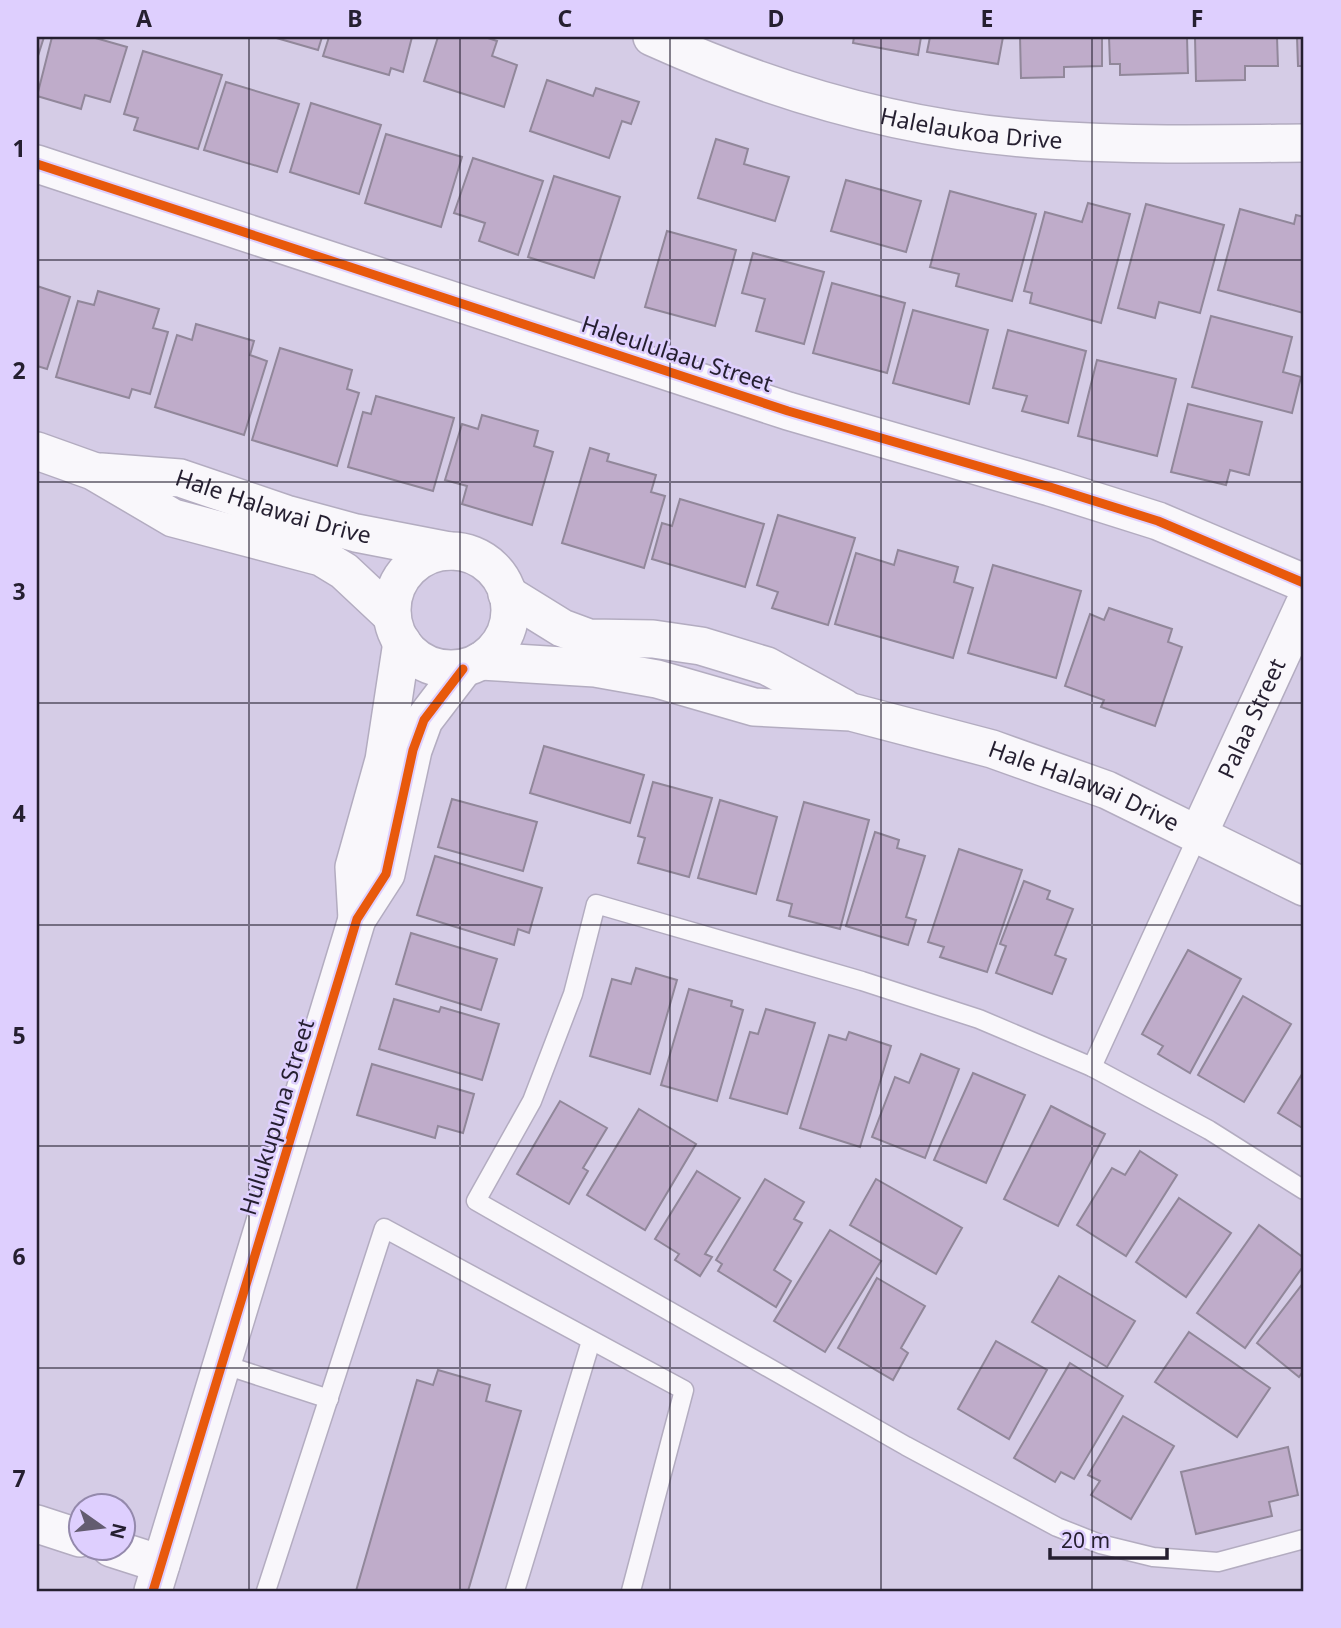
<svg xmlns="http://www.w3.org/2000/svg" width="1341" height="1628" viewBox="0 0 1341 1628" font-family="'Noto Sans',sans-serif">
	<rect width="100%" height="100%" fill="#d5cce6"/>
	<!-- building -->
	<g fill="#bfacca" stroke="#91879a" stroke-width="2">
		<path d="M37 37H44L37 59Z"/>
		<path d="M52 37H92L127 47 110 102 85 95 81 109 37 96Z"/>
		<path d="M273 37H322L318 50Z"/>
		<path d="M329 37H412L403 72 391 68 389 75 323 56Z"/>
		<path d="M438 37H485L497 41 492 56 517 65 504 107 424 81Z"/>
		<path d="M854 37H921L918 55 853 43Z"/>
		<path d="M930 37H1003L998 64 927 52Z"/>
		<path d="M1020 37H1102V66L1064 67V77L1021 78Z"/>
		<path d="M1109 37H1187L1188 73 1120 75V64H1110Z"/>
		<path d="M1195 37H1277L1278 66H1245V80L1196 81Z"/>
		<path d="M1297 37H1304V66H1298Z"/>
		<path d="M143 51 222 75 198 149 134 130 138 118 124 114Z"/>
		<path d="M547 80 593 96 596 88 639 102 631 124 622 121 609 158 530 131Z"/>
		<path d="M226 82 299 104 277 172 204 150Z"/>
		<path d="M311 103 381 125 359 194 290 172Z"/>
		<path d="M386 134 462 157 441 227 365 203Z"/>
		<path d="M716 139 748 149 744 164 789 177 775 221 698 198Z"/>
		<path d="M473 158 543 181 518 255 479 241 485 223 454 213Z"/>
		<path d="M554 176 620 197 594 278 528 257Z"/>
		<path d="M846 180 921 201 906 252 831 231Z"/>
		<path d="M950 191 1036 214 1012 301 956 286 959 274 930 267Z"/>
		<path d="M1088 203 1130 214 1101 323 1030 303 1032 293 1024 291 1045 212 1082 222Z"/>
		<path d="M1146 204 1224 225 1200 313 1159 302 1155 318 1118 308Z"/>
		<path d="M1240 209 1294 224 1296 215 1304 217 1303 313 1218 290Z"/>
		<path d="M667 231 736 250 715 326 645 307Z"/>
		<path d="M753 253 824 272 804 344 756 331 765 299 742 293Z"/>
		<path d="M832 283 905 303 887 373 813 353Z"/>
		<path d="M37 286 70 297 47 369 37 366Z"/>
		<path d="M98 291 159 309 153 328 168 332 150 394 132 389 129 398 56 377 78 301 94 305Z"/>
		<path d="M913 310 988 330 969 404 893 383Z"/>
		<path d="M1211 316 1292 337 1283 372 1301 377 1292 413 1192 387Z"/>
		<path d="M196 324 254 341 250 355 267 361 244 435 155 407 177 335 192 340Z"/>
		<path d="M1008 330 1086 351 1068 423 1022 411 1027 396 993 388Z"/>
		<path d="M280 348 352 370 347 389 359 393 337 466 252 440Z"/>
		<path d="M1097 360 1176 379 1157 456 1078 436Z"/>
		<path d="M376 396 454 418 433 491 348 467 363 412 371 414Z"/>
		<path d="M1188 404 1262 422 1249 475 1230 470 1226 485 1171 472Z"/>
		<path d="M482 415 538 431 534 446 553 452 532 525 462 504 467 486 445 480 462 424 478 429Z"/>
		<path d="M590 448 609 454 607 461 656 475 651 492 665 496 644 568 562 543Z"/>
		<path d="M680 499 764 524 745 587 652 559 662 523 672 526Z"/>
		<path d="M778 515 855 538 828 625 772 608 778 592 757 585Z"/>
		<path d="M898 550 958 567 954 582 973 588 953 658 835 624 856 553 894 565Z"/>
		<path d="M993 565 1081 591 1056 678 968 653Z"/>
		<path d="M1109 608 1172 629 1168 642 1182 647 1155 726 1101 707 1104 700 1065 686 1090 614 1104 620Z"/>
		<path d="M544 746 644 775 630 823 530 793Z"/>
		<path d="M653 782 712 798 689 877 638 863 645 838 638 836Z"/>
		<path d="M452 799 537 822 523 871 438 847Z"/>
		<path d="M720 800 777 817 756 894 698 878Z"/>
		<path d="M804 802 869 820 840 929 789 916 792 904 777 900Z"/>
		<path d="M875 832 899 840 897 848 925 856 906 917 916 920 908 945 846 926Z"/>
		<path d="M959 849 1022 870 987 972 940 957 944 947 928 942Z"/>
		<path d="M435 856 542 888 529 933 518 929 514 945 417 915Z"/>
		<path d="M1024 881 1050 891 1047 899 1073 909 1055 955 1066 959 1052 994 996 973 1006 946 1000 944Z"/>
		<path d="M411 933 497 959 481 1010 396 984Z"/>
		<path d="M1188 950 1241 979 1190 1073 1158 1054 1163 1046 1142 1034Z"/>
		<path d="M636 968 677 980 650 1074 590 1056 612 979 631 984Z"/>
		<path d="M689 989 732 1001 731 1006 743 1010 717 1101 661 1085Z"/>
		<path d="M1243 996 1291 1024 1244 1102 1198 1075Z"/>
		<path d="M394 999 439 1012 441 1007 499 1024 482 1080 379 1049Z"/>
		<path d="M766 1009 815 1023 787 1114 730 1098 750 1032 758 1034Z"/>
		<path d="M849 1032 891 1046 860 1147 800 1128 829 1035 846 1040Z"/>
		<path d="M921 1054 959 1069 925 1158 872 1137 895 1077 909 1083Z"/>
		<path d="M372 1064 474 1094 463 1133 438 1126 435 1138 357 1115Z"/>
		<path d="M1304 1071V1129L1278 1113Z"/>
		<path d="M973 1073 1025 1095 986 1183 934 1160Z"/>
		<path d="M560 1101 607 1128 583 1168 588 1171 569 1204 517 1174Z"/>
		<path d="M1051 1106 1105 1134 1058 1226 1004 1199Z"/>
		<path d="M639 1109 696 1144 645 1230 587 1195Z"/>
		<path d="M1140 1151 1177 1175 1126 1256 1077 1225 1112 1168 1125 1175Z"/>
		<path d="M697 1171 740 1198 705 1254 712 1257 700 1276 675 1260 679 1254 655 1239Z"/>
		<path d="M765 1179 804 1202 794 1219 802 1223 774 1270 791 1281 776 1307 718 1271 722 1264 716 1260Z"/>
		<path d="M876 1179 962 1228 936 1274 850 1225Z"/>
		<path d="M1179 1198 1231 1233 1186 1297 1136 1262Z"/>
		<path d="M1259 1225 1304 1258V1265L1245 1348 1197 1313Z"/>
		<path d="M830 1230 881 1261 825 1352 774 1321Z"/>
		<path d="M1059 1276 1135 1321 1107 1367 1032 1322Z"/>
		<path d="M877 1278 925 1306 901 1348 908 1353 893 1380 838 1348Z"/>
		<path d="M1304 1282V1370L1299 1377 1257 1343Z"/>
		<path d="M1189 1332 1270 1388 1237 1437 1155 1382Z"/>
		<path d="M996 1341 1047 1370 1009 1439 958 1409Z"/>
		<path d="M1070 1363 1123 1396 1074 1479 1061 1472 1055 1482 1014 1458Z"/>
		<path d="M438 1370 490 1385 486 1401 521 1411 468 1591H356L417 1380 433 1385Z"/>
		<path d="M1123 1416 1174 1446 1131 1519 1091 1495 1100 1481 1088 1475Z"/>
		<path d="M1288 1447 1298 1495 1269 1502 1272 1516 1196 1534 1181 1472Z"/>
	</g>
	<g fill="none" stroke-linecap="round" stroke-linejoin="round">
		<!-- service casing -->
		<g stroke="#b3acc0" stroke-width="21">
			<g id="service">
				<path d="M1199 833 1092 1067 979 1019 862 981 596 904 573 994 532 1101 476 1201 906 1446 1057 1527 1100 1544 1153 1557 1218 1562 1304 1539"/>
				<path d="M1092 1067 1209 1130 1304 1190"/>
				<path d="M222 1364 329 1399"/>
				<path d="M266 1591 384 1228 684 1390 631 1591"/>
				<path d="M515 1591 591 1341"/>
			</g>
		</g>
		<!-- minor casing -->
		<g stroke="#b3acc0" stroke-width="40">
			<g id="minor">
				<path id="s1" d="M652 37C769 90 894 127 1023 138 1116 146 1211 144 1304 143"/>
				<path d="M37 164 788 411 1050 487 1158 521 1304 583"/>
				<path d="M37 451 93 471 173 518 321 557 344 571 392 616"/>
				<path id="s2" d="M101 472 180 478 286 514 356 533 449 551"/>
				<circle cx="451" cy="610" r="59"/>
				<path d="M507 594 562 628 589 638 653 639 701 646 767 666 844 708"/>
				<path id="s3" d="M481 661 595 668 657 679 754 707 851 712 992 749 1107 790 1304 887"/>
				<path id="s4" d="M1199 833 1304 605"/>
				<path d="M357 919 354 867 384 760 402 642"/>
				<path d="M37 1524 80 1538"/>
				<path d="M111 1548 161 1564"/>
				<path d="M153 1591 357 919 386 874 413 750 424 720 463 669"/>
			</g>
		</g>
		<!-- service -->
		<use href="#service" stroke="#f9f7fb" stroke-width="18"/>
		<!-- minor -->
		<use href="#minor" stroke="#f9f7fb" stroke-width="37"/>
		<!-- cycleway casing -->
		<g stroke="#decffe" stroke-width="13">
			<g id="cycleway">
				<path d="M37 164 788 411 1050 487 1158 521 1304 583"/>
				<path d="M153 1591 357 919 386 874 413 750 424 720 463 669"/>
			</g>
		</g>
		<!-- cycleway -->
		<use href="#cycleway" stroke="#e8590c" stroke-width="9"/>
	</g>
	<!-- grid -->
	<path fill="none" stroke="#251f30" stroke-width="2" stroke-opacity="0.55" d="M249 37V1591M460 37V1591M670 37V1591M881 37V1591M1092 37V1591M37 260H1304M37 482H1304M37 703H1304M37 925H1304M37 1146H1304M37 1368H1304"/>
	<g text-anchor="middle" stroke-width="5" stroke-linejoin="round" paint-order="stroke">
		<!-- street labels -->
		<g font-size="23" fill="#251f30" stroke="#decffe">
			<text dy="8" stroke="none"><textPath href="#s1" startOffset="334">Halelaukoa Drive</textPath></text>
			<text transform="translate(677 354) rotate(18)" y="8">Haleululaau Street</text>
			<text dy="8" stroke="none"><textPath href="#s2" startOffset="177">Hale Halawai Drive</textPath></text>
			<text dy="8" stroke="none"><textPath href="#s4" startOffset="126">Palaa Street</textPath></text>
			<text dy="8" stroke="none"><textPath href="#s3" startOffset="620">Hale Halawai Drive</textPath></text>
			<text transform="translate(277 1117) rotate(-73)" y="8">Hulukupuna Street</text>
		</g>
	</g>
	<!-- border -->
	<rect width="1341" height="1628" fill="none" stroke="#decffe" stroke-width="77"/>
	<!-- north arrow -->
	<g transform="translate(102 1527) rotate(104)"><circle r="33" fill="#decffe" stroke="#9489ac" stroke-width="2"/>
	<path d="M0-5L12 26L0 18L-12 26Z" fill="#635c70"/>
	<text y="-10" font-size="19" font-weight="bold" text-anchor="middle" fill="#251f30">N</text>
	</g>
	<!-- scale -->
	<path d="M1050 1548v10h117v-10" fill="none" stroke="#251f30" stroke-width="3.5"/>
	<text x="1061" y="1548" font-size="21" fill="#251f30" stroke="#decffe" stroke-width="5" paint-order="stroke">20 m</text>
	<rect x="38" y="38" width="1264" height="1552" fill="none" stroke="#251f30" stroke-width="2.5"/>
	<g font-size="23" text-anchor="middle" font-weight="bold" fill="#251f30">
		<text x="144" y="27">A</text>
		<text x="355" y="27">B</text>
		<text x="565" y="27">C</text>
		<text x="776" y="27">D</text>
		<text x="987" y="27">E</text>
		<text x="1197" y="27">F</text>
		<text x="19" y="157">1</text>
		<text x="19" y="379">2</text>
		<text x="19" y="600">3</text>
		<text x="19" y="822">4</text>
		<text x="19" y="1044">5</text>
		<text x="19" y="1265">6</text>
		<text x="19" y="1487">7</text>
	</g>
</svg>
